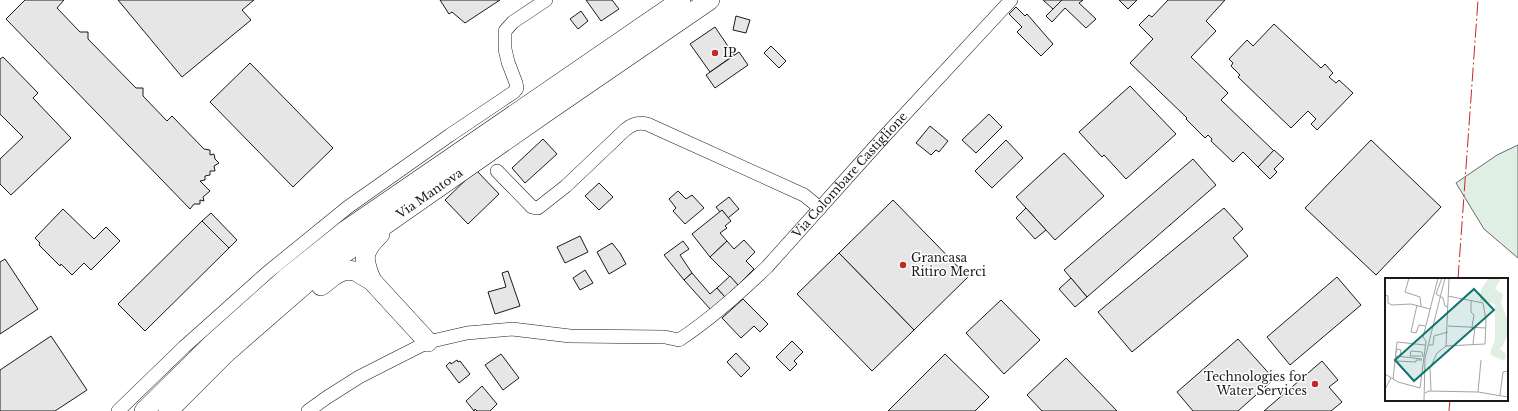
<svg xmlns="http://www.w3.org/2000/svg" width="1518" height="411" viewBox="0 0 1518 411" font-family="'Libre Baskerville',serif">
	<rect width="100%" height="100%" fill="#fff"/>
	<!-- green -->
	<path fill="#e0efe3" stroke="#6a6a6a" d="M1518 145V258L1484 229 1456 183 1497 155Z"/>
	<!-- building -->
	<g fill="#e6e6e6" stroke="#1a1a1a">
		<path d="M25 0H64L57 8 80 32H88V39L136 88H143V96L167 121 172 116 204 149 210 150V155L214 154 215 159 219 163 214 166 215 171H210V175L205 176V180L200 181 210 191 203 197 204 201 200 200V204H194L190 209 6 19Z"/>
		<path d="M118 0H254L242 10 251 20 182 77Z"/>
		<path d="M440 0H500L465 23 452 12 449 14Z"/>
		<path d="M586 0H612L619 9 601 21Z"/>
		<path d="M1043 0H1062L1053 9Z"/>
		<path d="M1062 0H1083L1079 3 1096 19 1086 28 1065 8 1052 22 1046 16Z"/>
		<path d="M1119 0H1137L1128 9Z"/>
		<path d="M1168 0H1225L1206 21 1216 31 1191 57 1228 93 1221 100 1274 151 1258 167 1243 152 1233 162 1211 141 1212 139 1208 135 1205 138 1186 119 1187 118 1130 63 1153 39 1139 25 1149 15 1152 17Z"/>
		<path d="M1016 7 1025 16 1027 14 1053 44 1041 56 1017 32 1022 27 1009 14Z"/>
		<path d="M581 11 588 21 578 29 570 19Z"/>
		<path d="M736 16 750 20 746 33 733 30Z"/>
		<path d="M1274 24 1321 68 1325 64 1333 73 1329 77 1336 83 1339 80 1353 93 1317 130 1311 124 1316 119 1308 111 1291 128 1238 77 1240 75 1231 66 1233 63 1229 59 1247 40 1253 46Z"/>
		<path d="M715 27 734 55 710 72 690 44Z"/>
		<path d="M771 46 786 61 779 68 764 53Z"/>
		<path d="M739 52 748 65 715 88 706 75Z"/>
		<path d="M3 57 38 93 33 98 71 138 11 195 0 184V159L23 137 0 114V59Z"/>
		<path d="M250 63 333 148 293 187 210 102Z"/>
		<path d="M1130 86 1176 134 1126 179 1104 155 1102 157 1079 132Z"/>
		<path d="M989 114 1002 127 976 153 962 140Z"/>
		<path d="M930 126 948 141 939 152 936 150 931 155 916 143Z"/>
		<path d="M543 139 557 154 525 183 512 168Z"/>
		<path d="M1006 140 1023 158 992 188 975 171Z"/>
		<path d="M1371 140 1441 207 1376 275 1305 208Z"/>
		<path d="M1274 150 1284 159 1274 169 1277 172 1270 179 1258 167Z"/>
		<path d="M1064 153 1104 196 1055 240 1016 197Z"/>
		<path d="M1193 159 1216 185 1087 297 1064 270Z"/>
		<path d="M476 170 499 194 468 224 445 200Z"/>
		<path d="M599 183 613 197 599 210 585 196Z"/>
		<path d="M678 191 686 199 692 195 704 208 685 224 673 211 676 208 669 199Z"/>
		<path d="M729 197 739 209 728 218 722 210 720 212 716 207Z"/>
		<path d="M893 200 968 277 914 330 839 253Z"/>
		<path d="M1026 208 1046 230 1035 239 1016 218Z"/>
		<path d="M1224 208 1243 229 1233 238 1248 256 1132 352 1098 312Z"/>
		<path d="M63 209 94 239 106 227 120 241 91 270 84 263 72 275 61 264 60 266 39 245 40 243 35 238Z"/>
		<path d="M722 210 731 221 725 226 727 228 720 233 727 241 710 257 692 234Z"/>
		<path d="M211 213 237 240 229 248 202 221Z"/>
		<path d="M202 221 229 248 145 331 118 304Z"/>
		<path d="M580 236 588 252 565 263 557 247Z"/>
		<path d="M744 240 755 252 746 261 754 269 738 285 710 257 727 241 734 249Z"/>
		<path d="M683 241 689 249 680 255 692 273 684 280 664 255Z"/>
		<path d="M612 243 620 253 626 264 609 274 597 252Z"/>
		<path d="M839 253 914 330 872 371 797 294Z"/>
		<path d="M5 259 38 309 0 334V262Z"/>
		<path d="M585 270 593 283 580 290 573 278Z"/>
		<path d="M508 271 520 306 495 314 488 292 506 287 502 273Z"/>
		<path d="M692 273 710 294 717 288 725 297 711 310 684 280Z"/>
		<path d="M730 276 738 285 725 297 717 288Z"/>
		<path d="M1337 277 1361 305 1290 365 1267 337Z"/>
		<path d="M1071 278 1087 297 1075 307 1059 289Z"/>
		<path d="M743 299 768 324 760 332 754 326 741 338 722 318Z"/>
		<path d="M1001 300 1040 340 1004 374 966 333Z"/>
		<path d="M51 336 87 390 55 411H0V370Z"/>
		<path d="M1238 339 1274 379 1238 411H1193L1177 392Z"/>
		<path d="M792 341 803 352 794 361 797 364 790 371 776 357Z"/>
		<path d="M736 353 750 368 741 377 727 362Z"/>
		<path d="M501 354 519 378 503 390 485 365Z"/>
		<path d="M945 354 989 397 975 411H888Z"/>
		<path d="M1066 358 1117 411H1042L1027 395Z"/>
		<path d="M457 360 458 362 460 361 470 374 459 383 446 366 450 362 451 364Z"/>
		<path d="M1322 361 1338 380 1329 387 1342 402 1331 411H1264Z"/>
		<path d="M482 386 497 404 490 411H477L475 409 474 411 466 401Z"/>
	</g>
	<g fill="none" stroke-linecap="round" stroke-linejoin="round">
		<!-- minor casing -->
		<g stroke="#1a1a1a" stroke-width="14">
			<g id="minor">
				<path d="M497 171 532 207 538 208 566 186 625 130C632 124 638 122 647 124L804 195 820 208"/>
				<path d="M118 411 184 347 268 272 348 207 450 135 514 92 517 88 516 83 508 62 505 49V31L513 22 546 0"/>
				<path id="s1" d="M308 411 326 398 359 377 428 342 467 333 512 329 570 336 665 337 679 340C711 319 740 293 767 267L880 141 1011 0"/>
			</g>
		</g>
		<!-- highway casing -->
		<g stroke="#1a1a1a" stroke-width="20">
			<g id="highway">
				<path d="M372 281C362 258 362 252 380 234"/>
				<path d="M321 286 335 275 345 270 355 271 372 281 428 342"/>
				<path d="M144 411 213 343 286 278 346 230 681 0"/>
				<path id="s2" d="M168 411 225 354 326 266 548 111 710 0"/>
			</g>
		</g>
		<!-- minor -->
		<use href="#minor" stroke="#fff" stroke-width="13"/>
		<!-- highway -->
		<use href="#highway" stroke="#fff" stroke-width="19"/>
		<!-- power -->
		<g stroke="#c62828" stroke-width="1" stroke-dasharray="14 3 2 3" stroke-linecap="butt">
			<path d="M1458 279 1478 0"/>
			<path d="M1449 411 1450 400"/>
		</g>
	</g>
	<!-- markers -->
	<g fill="#c62828" stroke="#fff" stroke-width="1.5">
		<circle cx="715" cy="53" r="4"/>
		<circle cx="903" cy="265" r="4"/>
		<circle cx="1315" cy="384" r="4"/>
	</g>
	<g text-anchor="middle" stroke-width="3" stroke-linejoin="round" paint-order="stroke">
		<!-- poi labels -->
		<g font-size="12" fill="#1a1a1a" stroke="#fff" text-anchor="start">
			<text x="723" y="57">IP</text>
			<text x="911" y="262">Grancasa<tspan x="911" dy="14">Ritiro Merci</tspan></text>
			<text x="1307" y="381" text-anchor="end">Technologies for<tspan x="1307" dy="14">Water Services</tspan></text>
		</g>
		<!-- street labels -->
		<g font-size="12" fill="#1a1a1a" stroke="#fff">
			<text dy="4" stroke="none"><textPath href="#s1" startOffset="630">Via Colombare Castiglione</textPath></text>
			<text dy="4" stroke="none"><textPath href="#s2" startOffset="341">Via Mantova</textPath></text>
		</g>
	</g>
	<!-- overview -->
	<g transform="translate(1385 278)">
		<rect width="123" height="123" fill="#fff"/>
		<path d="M104 0H116L110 11 118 16 116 25 123 43V56L117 69 114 70 121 76 120 83 107 78 105 74 110 62V26L95 23 96 11Z" fill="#e0efe3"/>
		<path fill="none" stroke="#a3a3a3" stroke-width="1" d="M24 0 20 14 35 19 36 28M57 0 51 16 58 20 60 28 63 29M0 17 3 18V25L7 27 26 26 45 31M86 22V34L89 37 87 49M32 27 26 54 31 55 34 47 40 48M63 48 101 50M88 66 90 49M44 67H48L49 58 63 54M61 68 64 0M11 75 12 71 16 72 15 77M36 78H25L26 73 37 74 38 79M37 82H31V84L11 83V78L37 81M0 96 13 104 35 110 41 63 38 59 53 0M8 101 12 64 40 67M0 111 6 100M46 113 45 90 52 75 61 68 100 66 101 42 98 25 63 18M93 114 96 82M40 115 44 113 93 114 123 119M115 117 118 94 123 93M39 123 40 80 60 0"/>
		<path fill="#0f766e" fill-opacity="0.15" stroke="#0f766e" stroke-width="2" d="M89 11 109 32 29 103 10 82Z"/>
		<rect width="123" height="123" fill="none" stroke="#1a1a1a" stroke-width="2"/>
	</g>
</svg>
